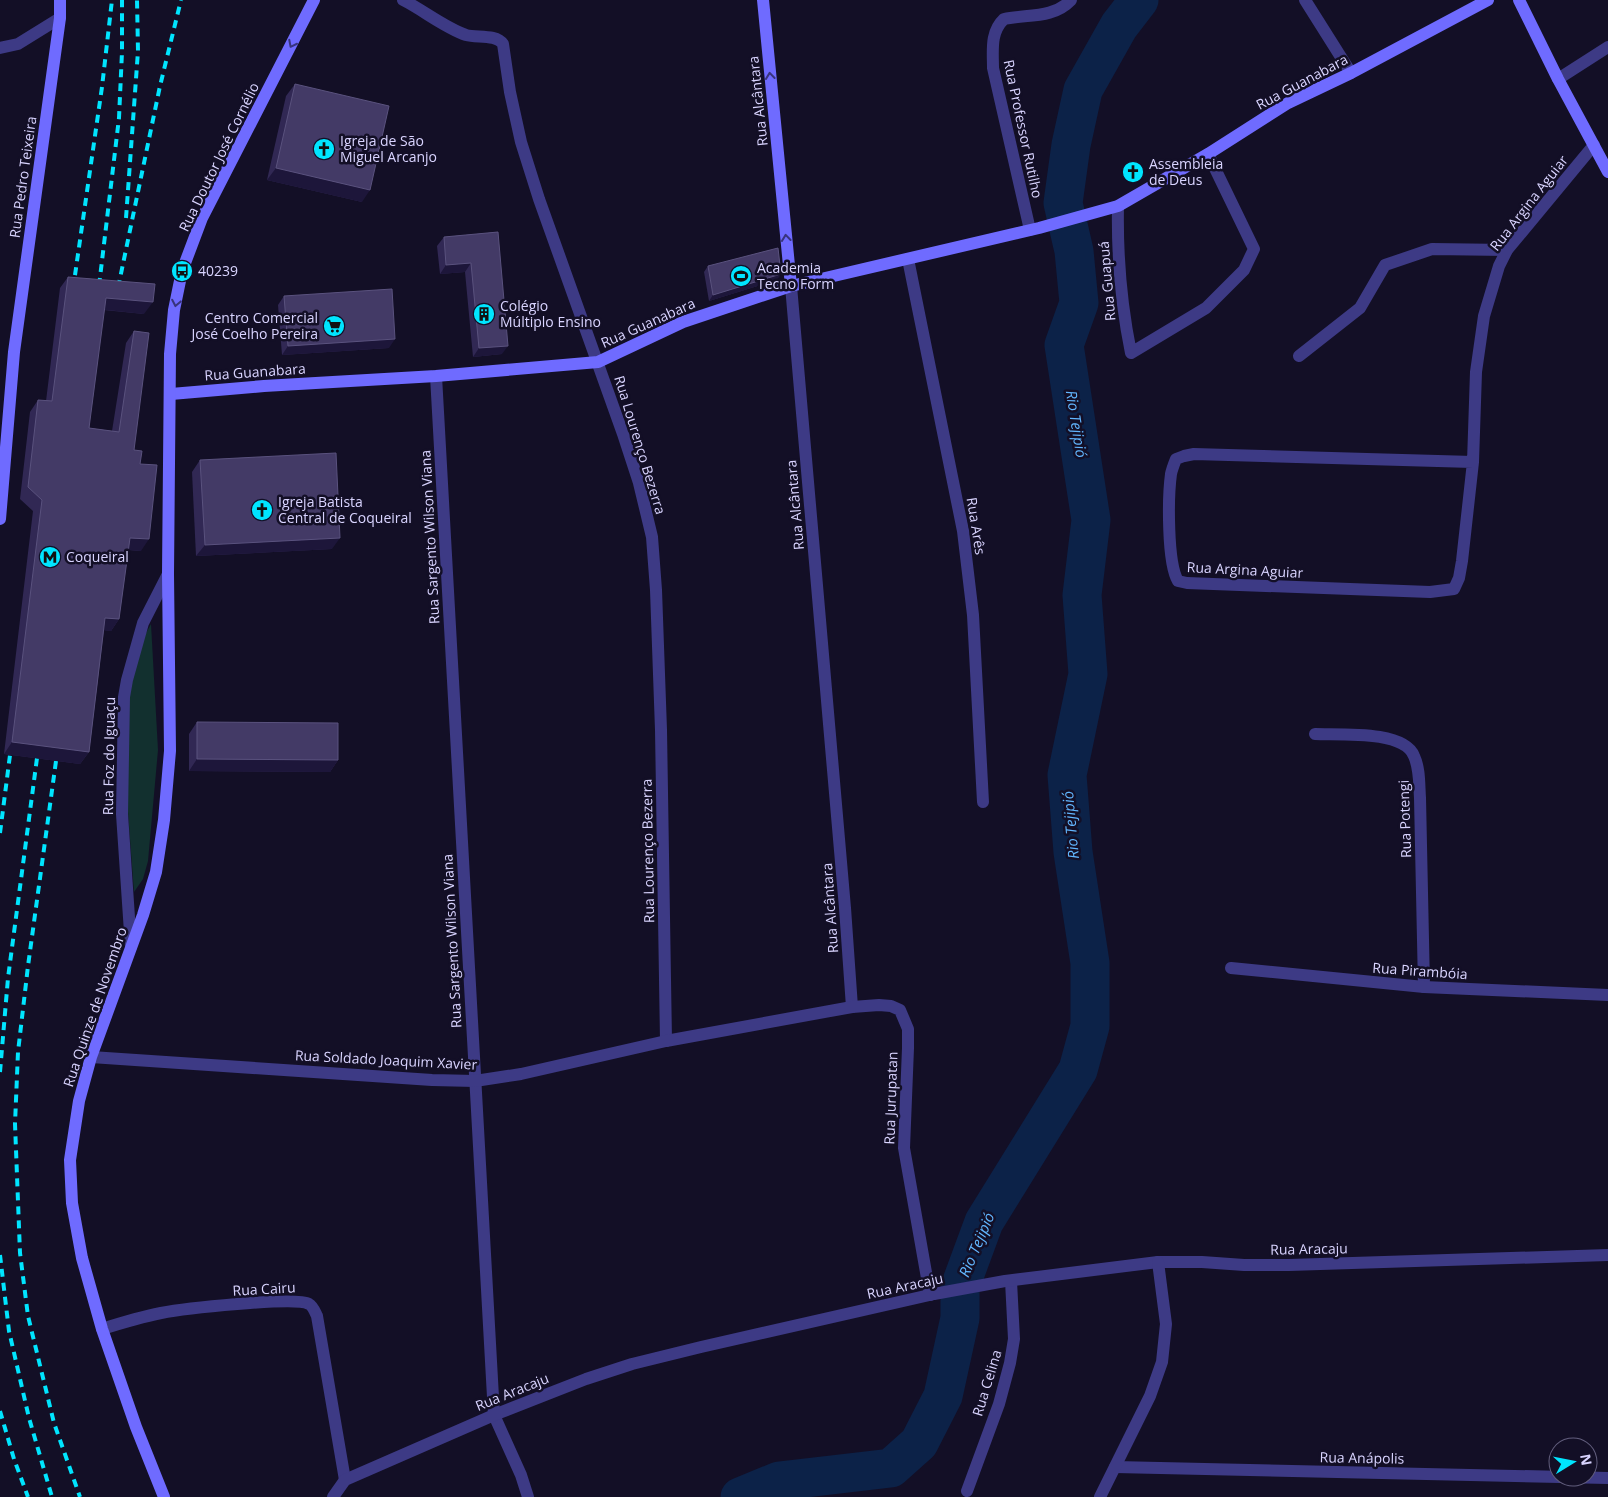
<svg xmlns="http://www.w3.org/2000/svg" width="1608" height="1497" viewBox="0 0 1608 1497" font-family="'Open Sans',sans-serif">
	<rect width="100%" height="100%" fill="#130f26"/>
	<!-- green -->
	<path fill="#12302f" d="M151 624 158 750 148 861 143 879 134 892 127 799 129 697 140 644Z"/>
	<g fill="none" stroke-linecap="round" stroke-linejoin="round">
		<!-- river -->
		<path stroke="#0c2248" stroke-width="39" d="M740 1497 779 1481 891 1468 919 1443 943 1396 960 1318V1287L984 1222 1078 1070 1090 1026V963L1073 852 1067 775 1088 674 1082 595 1091 520 1064 345 1079 303 1074 251 1063 203 1071 145 1083 90 1119 26 1139 0"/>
		<!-- street -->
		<g stroke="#3d3a85" stroke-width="12">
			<path d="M403 0C423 10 445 28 466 35 477 38 496 34 503 44L510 92 521 142 539 199 623 434 639 483 652 537 656 590 661 730 666 1041"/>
			<path d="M1305 0 1351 73"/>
			<path d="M0 48 18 44 60 18"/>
			<path d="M1558 79 1608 47"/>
			<path d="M1118 206C1117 257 1121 304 1131 353L1206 308 1244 270 1254 249 1208 154"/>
			<path d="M1030 230 993 68C993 51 990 32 1004 19 1027 14 1053 19 1071 0"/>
			<path d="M908 259 963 531 973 615 983 802"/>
			<path d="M791 286 845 908 852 1007"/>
			<path d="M1299 356 1360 308 1385 265 1432 249 1507 250"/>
			<path d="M436 376 494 1415 521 1475 528 1497"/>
			<path d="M1473 462 1194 454 1184 456 1176 459C1174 464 1172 469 1171 474 1168 496 1167 563 1178 581L1187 583 1430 592 1454 589 1459 578 1462 561 1473 462 1476 372 1484 316 1499 266 1507 250 1594 145"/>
			<path d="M1315 734C1339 735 1404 730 1414 756 1420 769 1419 784 1420 798L1424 987"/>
			<path d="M131 947 122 814 124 697 127 680 143 623 168 574"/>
			<path d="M1231 968 1424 987 1608 995"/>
			<path d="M91 1057 432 1080 475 1081 521 1074 666 1041 852 1007 879 1005 891 1006 900 1010 908 1029V1048L904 1148 930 1295"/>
			<path d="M102 1329C121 1323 141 1317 161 1313 181 1309 295 1296 309 1304 313 1306 315 1312 317 1316L345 1480"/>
			<path d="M1115 1467 1608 1478"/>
			<path d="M967 1491 999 1404 1010 1363 1014 1339 1011 1281"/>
			<path d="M333 1497 345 1480 494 1415 586 1379 632 1364 701 1347 934 1294 1005 1281 1158 1262H1202L1244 1265H1289L1608 1255"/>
			<path d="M1100 1497 1150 1396 1162 1362 1166 1324 1158 1262"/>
		</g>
		<!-- secondary -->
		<g stroke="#6f6bff" stroke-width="12">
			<path d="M763 0 791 286"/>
			<path d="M1519 0 1558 79 1608 172"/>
			<path d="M171 394 264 386 436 376 598 362 683 322 791 286 1039 228 1118 206 1208 154 1288 103 1351 73 1488 0"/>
			<path d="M0 519 14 352 60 18V0"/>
			<path d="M164 1497 136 1427 102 1329 82 1258 72 1203 70 1160 79 1101 91 1057 143 915 156 872 164 820 170 751 168 574 170 354 174 310 182 271 202 218 314 0"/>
		</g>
		<!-- rail -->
		<g stroke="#00e5ff" stroke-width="4" stroke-dasharray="8 6" stroke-linecap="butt">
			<path d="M126 218 138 51 137 0"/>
			<path d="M99 286 119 118 122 52V0"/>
			<path d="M118 288 160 86 181 0"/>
			<path d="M73 289 102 87 112 0"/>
			<path d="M56 761 28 966 18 1052 15 1124 20 1253 28 1316 54 1423 80 1497"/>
			<path d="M0 833 10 755"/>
			<path d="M0 1072 8 978 37 758"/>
			<path d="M0 1255 9 1331 29 1418 52 1497"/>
			<path d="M0 1411 14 1459 28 1497"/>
		</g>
	</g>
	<!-- wall -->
	<g fill="#312854">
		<path d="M295 84 362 202 267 180 286 96Z"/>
		<path d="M498 232 502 354 473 357 465 272 440 274 437 246 444 237Z"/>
		<path d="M708 266 777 280 709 301 704 272Z"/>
		<path d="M68 277 144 314 104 310 89 428 112 431 126 343 134 331V450L140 464 141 551 128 550 119 619 111 631 104 630 89 752 80 764 4 754 33 511 20 499 30 412 38 400 46 401 60 288Z"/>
		<path d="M284 296 389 348 282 355 278 305Z"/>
		<path d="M200 460 332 549 196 556 192 472Z"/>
		<path d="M197 722 338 760 330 772 189 771V734Z"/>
	</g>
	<!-- shaded-wall -->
	<g fill="#1d163a">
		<path d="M276 168 370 190 362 202 267 180Z"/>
		<path d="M471 263 465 272 440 274 446 265Z"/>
		<path d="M781 274 777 280 709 301 713 295Z"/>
		<path d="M106 298 153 302 144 314 98 309Z"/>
		<path d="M395 339 389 348 282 355 288 346Z"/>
		<path d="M508 346 502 354 473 357 479 348Z"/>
		<path d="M130 538 149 539 141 551 121 549Z"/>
		<path d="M340 538 332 549 196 556 205 545Z"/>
		<path d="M105 618 119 619 111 631 97 630Z"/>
		<path d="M12 742 89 752 80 764 4 754Z"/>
		<path d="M197 759 338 760 330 772 189 771Z"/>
	</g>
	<!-- building -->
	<g fill="#433a66" stroke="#5a527e">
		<path d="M295 84 389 106 370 190 276 168Z"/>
		<path d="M498 232 508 346 479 348 471 263 446 265 444 237Z"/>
		<path d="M778 248 781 274 713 295 708 266Z"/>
		<path d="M68 277 155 284 153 302 106 298 89 428 119 432 134 331 149 333 134 450 142 451 140 464 157 465 149 539 130 538 119 619 105 618 89 752 12 742 42 500 28 487 38 400 52 401Z"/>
		<path d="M392 289 395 339 288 346 284 296Z"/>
		<path d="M336 453 340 538 205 545 200 460Z"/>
		<path d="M197 722 338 723V760L197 759Z"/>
	</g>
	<!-- one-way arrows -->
	<defs><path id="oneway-chevron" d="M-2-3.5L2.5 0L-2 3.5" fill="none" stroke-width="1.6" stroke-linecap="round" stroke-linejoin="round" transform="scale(1.25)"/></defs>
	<g stroke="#38347d">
		<use href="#oneway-chevron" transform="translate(292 44) rotate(117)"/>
		<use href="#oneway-chevron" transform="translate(770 76) rotate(-96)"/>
		<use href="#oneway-chevron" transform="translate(786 238) rotate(-96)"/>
		<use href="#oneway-chevron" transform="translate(176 303) rotate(101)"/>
	</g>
	<!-- icons -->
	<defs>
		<g id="church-disc" transform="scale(1.125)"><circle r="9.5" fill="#00e5ff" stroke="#130f26"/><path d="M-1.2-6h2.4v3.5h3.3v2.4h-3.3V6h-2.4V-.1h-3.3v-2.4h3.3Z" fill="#111"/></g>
		<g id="bus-disc" transform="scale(1.125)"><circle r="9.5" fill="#00e5ff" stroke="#130f26"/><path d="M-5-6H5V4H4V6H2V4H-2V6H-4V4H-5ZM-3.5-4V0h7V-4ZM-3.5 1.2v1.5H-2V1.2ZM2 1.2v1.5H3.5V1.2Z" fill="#111"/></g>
		<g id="stadium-disc" transform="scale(1.125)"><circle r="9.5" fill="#00e5ff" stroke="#130f26"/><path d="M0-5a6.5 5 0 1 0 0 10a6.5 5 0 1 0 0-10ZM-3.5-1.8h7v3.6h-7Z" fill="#111"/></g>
		<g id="building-disc" transform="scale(1.125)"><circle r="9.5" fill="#00e5ff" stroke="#130f26"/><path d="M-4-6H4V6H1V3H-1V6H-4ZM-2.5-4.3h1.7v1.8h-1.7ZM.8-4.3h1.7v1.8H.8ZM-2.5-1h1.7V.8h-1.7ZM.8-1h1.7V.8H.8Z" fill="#111"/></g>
		<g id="supermarket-disc" transform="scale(1.125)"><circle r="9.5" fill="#00e5ff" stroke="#130f26"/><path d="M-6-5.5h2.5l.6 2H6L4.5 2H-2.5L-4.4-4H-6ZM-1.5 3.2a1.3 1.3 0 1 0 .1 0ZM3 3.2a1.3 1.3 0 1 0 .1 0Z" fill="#111"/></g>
		<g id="metro-disc" transform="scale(1.125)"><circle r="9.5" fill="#00e5ff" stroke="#130f26"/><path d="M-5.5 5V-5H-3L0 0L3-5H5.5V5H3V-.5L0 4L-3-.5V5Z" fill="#111"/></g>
	</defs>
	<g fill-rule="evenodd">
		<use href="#church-disc" x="324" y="149"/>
		<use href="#church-disc" x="1133" y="172"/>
		<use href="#bus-disc" x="182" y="271"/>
		<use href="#stadium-disc" x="741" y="276"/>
		<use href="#building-disc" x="484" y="314"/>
		<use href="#supermarket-disc" x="334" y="326"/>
		<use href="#church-disc" x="262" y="510"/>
		<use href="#metro-disc" x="50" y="557"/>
	</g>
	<g text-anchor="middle" stroke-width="5" stroke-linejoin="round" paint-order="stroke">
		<!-- street labels -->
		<g font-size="14" fill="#d9d4ff" stroke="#130f26">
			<text transform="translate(1302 82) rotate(-28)" y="5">Rua Guanabara</text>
			<text transform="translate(758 101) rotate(-96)" y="5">Rua Alcântara</text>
			<text transform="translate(1023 129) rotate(78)" y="5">Rua Professor Rutilho</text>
			<text transform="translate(219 157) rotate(-64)" y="5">Rua Doutor José Cornélio</text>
			<text transform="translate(23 177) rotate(-82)" y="5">Rua Pedro Teixeira</text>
			<text transform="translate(1529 203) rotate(-52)" y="5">Rua Argina Aguiar</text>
			<text transform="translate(1107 281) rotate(-95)" y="5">Rua Guapuá</text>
			<text transform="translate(648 323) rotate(-24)" y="5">Rua Guanabara</text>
			<text transform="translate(255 372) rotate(-4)" y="5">Rua Guanabara</text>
			<text transform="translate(640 445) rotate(73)" y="5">Rua Lourenço Bezerra</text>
			<text transform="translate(795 505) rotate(-95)" y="5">Rua Alcântara</text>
			<text transform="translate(976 526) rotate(81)" y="5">Rua Arês</text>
			<text transform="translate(430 537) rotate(-93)" y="5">Rua Sargento Wilson Viana</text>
			<text transform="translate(1245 570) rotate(3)" y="5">Rua Argina Aguiar</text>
			<text transform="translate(109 756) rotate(-89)" y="5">Rua Foz do Iguaçu</text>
			<text transform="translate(1405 819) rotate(-92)" y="5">Rua Potengi</text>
			<text transform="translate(648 851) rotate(-91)" y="5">Rua Lourenço Bezerra</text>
			<text transform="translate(830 908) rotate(-94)" y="5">Rua Alcântara</text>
			<text transform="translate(452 941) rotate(-93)" y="5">Rua Sargento Wilson Viana</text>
			<text transform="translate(1420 971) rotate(4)" y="5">Rua Pirambóia</text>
			<text transform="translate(95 1007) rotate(-71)" y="5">Rua Quinze de Novembro</text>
			<text transform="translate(386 1060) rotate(3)" y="5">Rua Soldado Joaquim Xavier</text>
			<text transform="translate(891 1098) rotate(-88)" y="5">Rua Jurupatan</text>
			<text transform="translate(1309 1249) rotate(-1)" y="5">Rua Aracaju</text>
			<text transform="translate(905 1286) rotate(-12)" y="5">Rua Aracaju</text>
			<text transform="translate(264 1289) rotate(-3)" y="5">Rua Cairu</text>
			<text transform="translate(987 1383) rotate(-73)" y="5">Rua Celina</text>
			<text transform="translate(512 1392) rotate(-22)" y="5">Rua Aracaju</text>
			<text transform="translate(1362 1458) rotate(1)" y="5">Rua Anápolis</text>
		</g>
		<!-- poi labels -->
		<g font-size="14" fill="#d9d4ff" stroke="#130f26" text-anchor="start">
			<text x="340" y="146">Igreja de São<tspan x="340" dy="16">Miguel Arcanjo</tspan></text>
			<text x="1149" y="169">Assembleia<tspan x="1149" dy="16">de Deus</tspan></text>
			<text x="757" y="273">Academia<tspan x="757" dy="16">Tecno Form</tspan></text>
			<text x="198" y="276">40239</text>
			<text x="500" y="311">Colégio<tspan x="500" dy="16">Múltiplo Ensino</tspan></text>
			<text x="318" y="323" text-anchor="end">Centro Comercial<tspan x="318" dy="16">José Coelho Pereira</tspan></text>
			<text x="278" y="507">Igreja Batista<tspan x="278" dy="16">Central de Coqueiral</tspan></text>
			<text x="66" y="562">Coqueiral</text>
		</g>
		<!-- water labels -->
		<g font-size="15" font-style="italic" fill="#62b6ff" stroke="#130f26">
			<text transform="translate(1076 424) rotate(81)" y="5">Rio Tejipió</text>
			<text transform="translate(1071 825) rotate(-95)" y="5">Rio Tejipió</text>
			<text transform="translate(977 1245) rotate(-67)" y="5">Rio Tejipió</text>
		</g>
	</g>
	<!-- north arrow -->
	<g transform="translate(1573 1462) rotate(80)"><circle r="24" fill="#130f26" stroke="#625e7d"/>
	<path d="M0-4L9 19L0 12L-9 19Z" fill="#00e5ff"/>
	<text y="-8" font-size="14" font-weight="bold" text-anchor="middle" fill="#d9d4ff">N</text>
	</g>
</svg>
